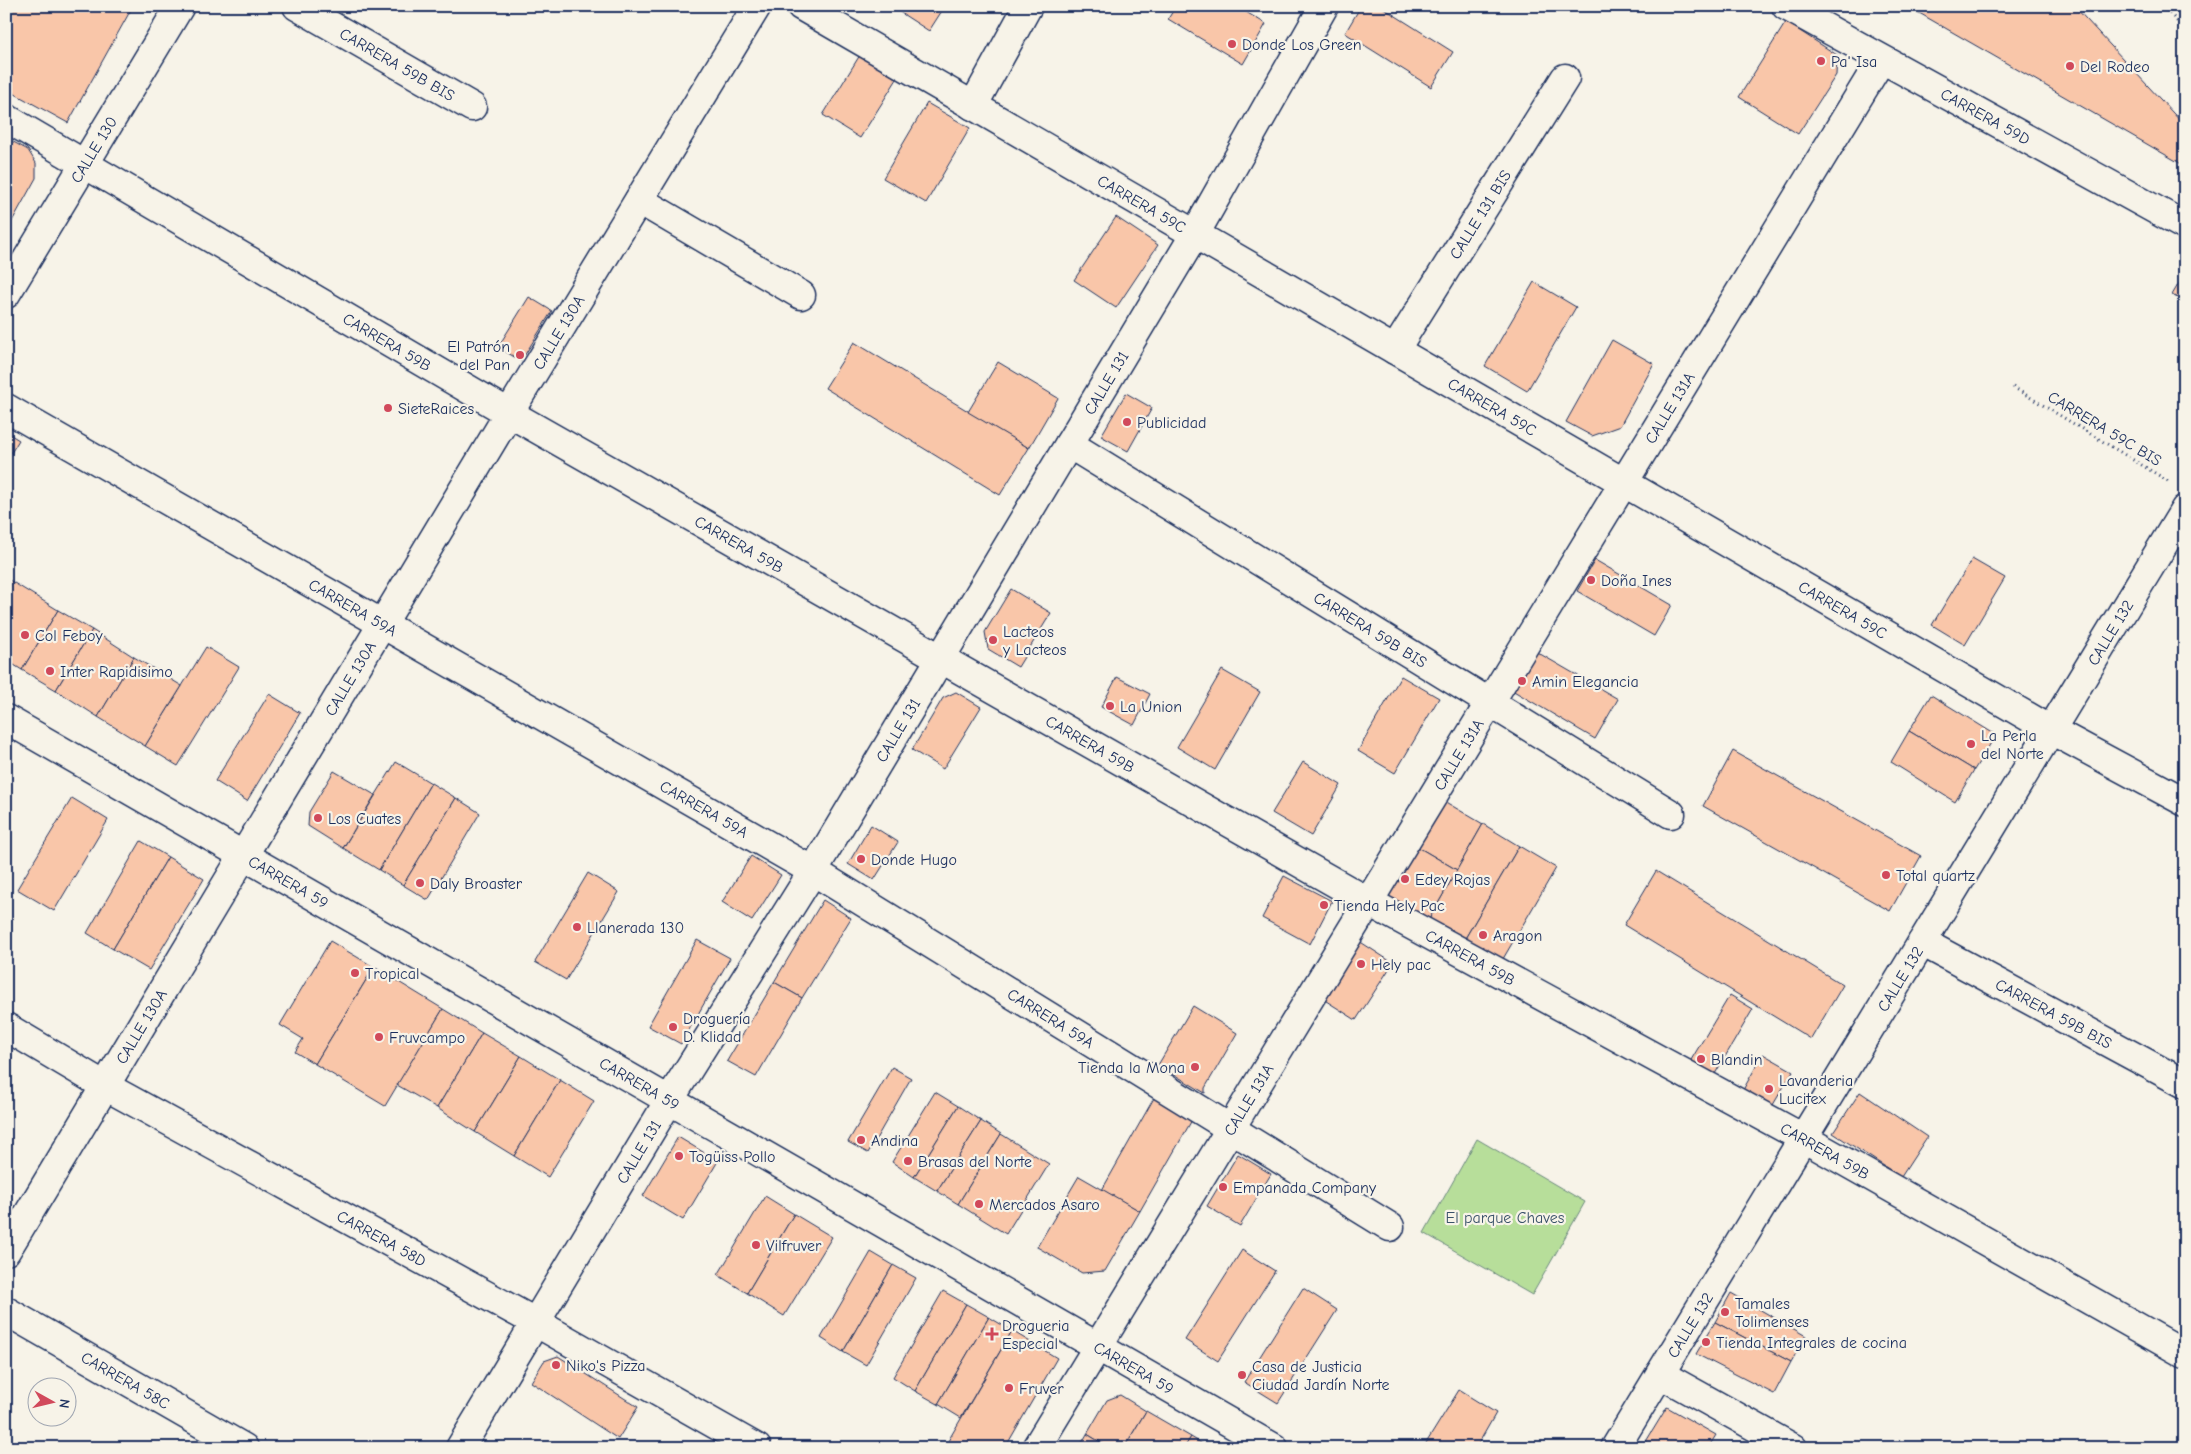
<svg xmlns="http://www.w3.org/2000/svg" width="2191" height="1454" viewBox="0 0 2191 1454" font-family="'Comic Neue',sans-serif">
	<rect width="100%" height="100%" fill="#f7f3e8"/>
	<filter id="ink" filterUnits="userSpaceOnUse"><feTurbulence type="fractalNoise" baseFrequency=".02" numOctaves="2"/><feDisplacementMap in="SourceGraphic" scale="10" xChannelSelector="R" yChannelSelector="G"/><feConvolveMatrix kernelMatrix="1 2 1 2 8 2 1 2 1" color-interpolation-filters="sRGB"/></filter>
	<g filter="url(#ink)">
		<!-- green -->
		<path fill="#b7de9a" stroke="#69867c" d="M1477 1139 1585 1202 1532 1295 1424 1233Z"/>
		<!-- building -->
		<g fill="#f9c6a9" stroke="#1b2f5e">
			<path d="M6 6H133L68 123 6 89Z"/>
			<path d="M901 6H945L929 31 898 11Z"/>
			<path d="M1176 6H1236L1266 24 1243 64 1168 19Z"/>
			<path d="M1361 6H1380L1453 52 1431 87 1345 33Z"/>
			<path d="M1907 6H2074L2185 126V166Z"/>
			<path d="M1786 22 1837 55 1836 75 1798 134 1739 97Z"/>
			<path d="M860 55 897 79 860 138 823 115Z"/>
			<path d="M927 103 970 128 926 203 883 178Z"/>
			<path d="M8 139 28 150 36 163V178L6 232Z"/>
			<path d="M1116 217 1158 245 1116 308 1074 280Z"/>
			<path d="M2185 273V302L2172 295Z"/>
			<path d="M1534 282 1576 307 1527 391 1485 366Z"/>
			<path d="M529 297 552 311 521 361 498 347Z"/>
			<path d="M1612 340 1654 364 1620 426 1592 436 1566 422Z"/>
			<path d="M854 342 1029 448 1000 495 825 388Z"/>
			<path d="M998 362 1058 398 1029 448 968 412Z"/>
			<path d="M1126 393 1152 408 1128 451 1101 436Z"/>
			<path d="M6 432 19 440 6 461Z"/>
			<path d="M1972 559 2005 578 1965 645 1932 625Z"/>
			<path d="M1595 560 1672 605 1654 636 1577 591Z"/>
			<path d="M6 578 58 610 22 670 6 660Z"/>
			<path d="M1011 589 1051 613 1018 667 988 649 985 632Z"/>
			<path d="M58 610 92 630 56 690 22 670Z"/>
			<path d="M92 630 134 657 98 717 56 690Z"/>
			<path d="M206 647 239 667 178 766 145 746Z"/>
			<path d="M1535 651 1618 699 1595 739 1512 690Z"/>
			<path d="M134 657 182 686 145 746 98 717Z"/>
			<path d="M1222 670 1260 692 1215 770 1177 747Z"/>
			<path d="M1401 676 1439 698 1395 773 1358 751Z"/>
			<path d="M1117 677 1150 694 1134 725 1101 707Z"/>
			<path d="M956 692 981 707 943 769 912 750 943 698Z"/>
			<path d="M269 694 300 713 247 801 215 781Z"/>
			<path d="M1931 695 1996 735 1974 770 1909 731Z"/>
			<path d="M1909 731 1974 770 1955 802 1891 762Z"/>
			<path d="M1733 751 1921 856 1890 911 1703 806Z"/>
			<path d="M396 762 431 783 379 870 343 848Z"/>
			<path d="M1303 762 1341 785 1311 836 1272 813Z"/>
			<path d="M334 771 375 795 343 848 308 826 309 812Z"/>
			<path d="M431 783 456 798 403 885 379 870Z"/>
			<path d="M1437 797 1483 824 1457 870 1411 843Z"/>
			<path d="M72 798 108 820 54 911 17 889Z"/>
			<path d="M456 798 480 813 428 900 403 885Z"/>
			<path d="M1483 824 1519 846 1463 942 1428 921Z"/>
			<path d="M871 825 898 842 874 880 848 864Z"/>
			<path d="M141 841 168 857 113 949 87 933Z"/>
			<path d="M1411 843 1457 870 1428 921 1381 893Z"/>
			<path d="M1519 846 1556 868 1500 964 1463 942Z"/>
			<path d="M751 856 781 875 752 921 722 902Z"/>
			<path d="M168 857 204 879 149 970 113 949Z"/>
			<path d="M1656 871 1843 985 1811 1039 1624 925Z"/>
			<path d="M588 873 619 892 566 980 535 962Z"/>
			<path d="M1284 876 1332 901 1310 944 1262 918Z"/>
			<path d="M823 900 851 918 802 998 774 982Z"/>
			<path d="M697 940 730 958 681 1044 648 1026Z"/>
			<path d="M330 941 374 967 315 1064 295 1052 303 1039 280 1025Z"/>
			<path d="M1359 941 1393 963 1356 1020 1323 999Z"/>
			<path d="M374 967 443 1009 385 1106 315 1064Z"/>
			<path d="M774 982 802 998 756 1077 727 1061Z"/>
			<path d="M1730 995 1753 1009 1712 1079 1688 1065Z"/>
			<path d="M1193 1006 1237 1033 1205 1088V1093L1158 1065Z"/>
			<path d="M443 1009 482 1033 437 1108 397 1085Z"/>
			<path d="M482 1033 521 1056 475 1132 437 1108Z"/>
			<path d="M1763 1054 1793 1071 1767 1115 1738 1099Z"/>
			<path d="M521 1056 560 1080 514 1156 475 1132Z"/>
			<path d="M892 1067 911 1078 868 1153 848 1142Z"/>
			<path d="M560 1080 594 1101 548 1177 514 1156Z"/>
			<path d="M935 1092 958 1106 914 1177 892 1162Z"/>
			<path d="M1860 1092 1927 1137 1901 1177 1833 1133Z"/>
			<path d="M1154 1098 1192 1120 1140 1211 1102 1190Z"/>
			<path d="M958 1106 981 1121 937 1191 914 1177Z"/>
			<path d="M981 1121 1001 1134 958 1204 937 1191Z"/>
			<path d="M1001 1134 1049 1164 1006 1234 958 1204Z"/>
			<path d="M678 1137 718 1161 683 1220 643 1196Z"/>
			<path d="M1238 1154 1271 1174 1240 1226 1207 1206Z"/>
			<path d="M1079 1176 1140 1211 1105 1271 1082 1273 1037 1247Z"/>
			<path d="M765 1196 794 1214 747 1293 718 1275Z"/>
			<path d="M794 1214 832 1237 784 1316 747 1293Z"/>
			<path d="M1242 1250 1275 1271 1218 1361 1185 1340Z"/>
			<path d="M871 1252 893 1265 843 1352 821 1338Z"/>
			<path d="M893 1265 916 1278 866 1365 843 1352Z"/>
			<path d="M1303 1288 1337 1310 1278 1403 1244 1382Z"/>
			<path d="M943 1291 966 1304 915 1391 893 1377Z"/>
			<path d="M1731 1293 1806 1336 1791 1362 1715 1322Z"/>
			<path d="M966 1304 989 1317 938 1404 915 1391Z"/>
			<path d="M989 1317 1012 1331 961 1418 938 1404Z"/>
			<path d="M1715 1322 1791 1362 1774 1394 1696 1354Z"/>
			<path d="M1012 1331 1057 1358 1005 1448H944Z"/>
			<path d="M558 1356 638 1407 618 1439 531 1382 544 1361Z"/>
			<path d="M1459 1390 1496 1413 1476 1448H1423Z"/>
			<path d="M1120 1395 1146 1411 1124 1448H1110L1087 1434 1107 1400Z"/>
			<path d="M1667 1407 1716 1435 1708 1448H1642Z"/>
			<path d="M1146 1411 1191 1437 1184 1448H1124Z"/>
			<path d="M1087 1434 1110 1448H1079Z"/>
			<path d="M1191 1437 1209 1448H1184Z"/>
		</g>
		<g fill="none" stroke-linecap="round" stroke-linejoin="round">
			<!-- minor casing -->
			<g stroke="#1b2f5e" stroke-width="31">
				<g id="minor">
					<path id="s1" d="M297 6 472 107"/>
					<path id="s2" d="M801 6 2051 730 2185 802"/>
					<path id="s3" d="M1786 6 2185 226"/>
					<path d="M973 106 1028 6"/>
					<path id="s4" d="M6 118 509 413 1369 902 1803 1138 2185 1354"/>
					<path d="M639 200 801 295"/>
					<path id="s5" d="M6 294 180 6"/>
					<path id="s6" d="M1395 350 1565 78"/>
					<path id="s7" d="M6 408 813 871 1390 1227"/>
					<path id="s8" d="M1069 444 1671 814"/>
					<path id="s9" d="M6 719 1274 1448"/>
					<path id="s10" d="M1922 942 2185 1084"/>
					<path id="s11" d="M6 1027 105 1086 535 1322 757 1448"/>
					<path id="s12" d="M6 1251 509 413 757 6"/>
					<path id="s13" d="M6 1311 244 1448"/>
					<path d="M1660 1374 1793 1448"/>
					<path id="s14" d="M460 1448 670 1099 813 871 1195 234 1324 6"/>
					<path id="s15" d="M1036 1448 1881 60"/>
					<path id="s16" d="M1615 1448 2185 509"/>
				</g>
			</g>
			<!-- path -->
			<g stroke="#1b2f5e" stroke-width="3" stroke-dasharray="1 4" stroke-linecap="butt">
				<path d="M2163 6 2185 30"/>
				<path d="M2013 387 2168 481"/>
			</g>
			<!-- minor -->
			<use href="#minor" stroke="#f7f3e8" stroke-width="28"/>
		</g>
	</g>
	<!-- markers -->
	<g fill="#d1495b" stroke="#f7f3e8" stroke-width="2">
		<circle cx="1232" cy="44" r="5"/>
		<circle cx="1821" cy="61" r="5"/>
		<circle cx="2070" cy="66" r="5"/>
		<circle cx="520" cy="355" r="5"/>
		<circle cx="388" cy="408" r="5"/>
		<circle cx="1127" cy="422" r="5"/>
		<circle cx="1591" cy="580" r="5"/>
		<circle cx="25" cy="635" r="5"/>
		<circle cx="993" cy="640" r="5"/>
		<circle cx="50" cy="671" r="5"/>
		<circle cx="1522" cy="681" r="5"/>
		<circle cx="1110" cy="706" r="5"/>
		<circle cx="1971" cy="744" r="5"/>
		<circle cx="318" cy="818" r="5"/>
		<circle cx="861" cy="859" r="5"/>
		<circle cx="1886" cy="875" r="5"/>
		<circle cx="1405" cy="879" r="5"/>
		<circle cx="420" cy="883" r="5"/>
		<circle cx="1324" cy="905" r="5"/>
		<circle cx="577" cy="927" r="5"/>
		<circle cx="1483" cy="935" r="5"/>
		<circle cx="1361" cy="964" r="5"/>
		<circle cx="355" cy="973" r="5"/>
		<circle cx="673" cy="1027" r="5"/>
		<circle cx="379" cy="1037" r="5"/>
		<circle cx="1701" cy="1059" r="5"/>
		<circle cx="1195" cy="1067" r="5"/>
		<circle cx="1769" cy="1089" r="5"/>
		<circle cx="861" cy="1140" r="5"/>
		<circle cx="679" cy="1156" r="5"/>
		<circle cx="908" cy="1161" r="5"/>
		<circle cx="1223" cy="1187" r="5"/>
		<circle cx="979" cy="1204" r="5"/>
		<circle cx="756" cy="1245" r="5"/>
		<circle cx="1725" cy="1312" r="5"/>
		<path d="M989.5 1326.5h5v5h5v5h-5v5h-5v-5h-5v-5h5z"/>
		<circle cx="1706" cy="1342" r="5"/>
		<circle cx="556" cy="1365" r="5"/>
		<circle cx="1242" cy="1375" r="5"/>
		<circle cx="1009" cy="1388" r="5"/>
	</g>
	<g text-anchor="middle" stroke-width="4.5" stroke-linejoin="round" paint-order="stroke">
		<!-- poi labels -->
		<g font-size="16" fill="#1b2f5e" stroke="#f7f3e8" text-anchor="start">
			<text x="1242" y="50">Donde Los Green</text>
			<text x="1831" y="67">Pa' Isa</text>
			<text x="2080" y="72">Del Rodeo</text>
			<text x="510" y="352" text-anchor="end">El Patrón<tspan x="510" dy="18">del Pan</tspan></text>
			<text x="398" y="414">SieteRaices</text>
			<text x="1137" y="428">Publicidad</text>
			<text x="1601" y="586">Doña Ines</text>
			<text x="1003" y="637">Lacteos<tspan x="1003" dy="18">y Lacteos</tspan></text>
			<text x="35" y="641">Col Feboy</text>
			<text x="60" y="677">Inter Rapidisimo</text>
			<text x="1532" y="687">Amin Elegancia</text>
			<text x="1120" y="712">La Union</text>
			<text x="1981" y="741">La Perla<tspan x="1981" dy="18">del Norte</tspan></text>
			<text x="328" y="824">Los Cuates</text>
			<text x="871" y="865">Donde Hugo</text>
			<text x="1896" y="881">Total quartz</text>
			<text x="1415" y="885">Edey Rojas</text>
			<text x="430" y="889">Daly Broaster</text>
			<text x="1334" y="911">Tienda Hely Pac</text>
			<text x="587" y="933">Llanerada 130</text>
			<text x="1493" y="941">Aragon</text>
			<text x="1371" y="970">Hely pac</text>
			<text x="365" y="979">Tropical</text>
			<text x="683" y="1024">Droguería<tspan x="683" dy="18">D. Klidad</tspan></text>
			<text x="389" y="1043">Fruvcampo</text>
			<text x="1711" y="1065">Blandin</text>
			<text x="1185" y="1073" text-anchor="end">Tienda la Mona</text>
			<text x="1779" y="1086">Lavanderia<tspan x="1779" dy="18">Lucitex</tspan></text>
			<text x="871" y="1146">Andina</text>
			<text x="689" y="1162">Togüiss Pollo</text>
			<text x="918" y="1167">Brasas del Norte</text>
			<text x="1233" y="1193">Empanada Company</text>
			<text x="989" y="1210">Mercados Asaro</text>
			<text x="766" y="1251">Vilfruver</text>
			<text x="1735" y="1309">Tamales<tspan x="1735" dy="18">Tolimenses</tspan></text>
			<text x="1002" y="1331">Drogueria<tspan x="1002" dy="18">Especial</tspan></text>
			<text x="1716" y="1348">Tienda Integrales de cocina</text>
			<text x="566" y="1371">Niko's Pizza</text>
			<text x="1252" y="1372">Casa de Justicia<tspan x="1252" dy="18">Ciudad Jardín Norte</tspan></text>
			<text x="1019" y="1394">Fruver</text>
		</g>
		<!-- street labels -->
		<g font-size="16" fill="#1b2f5e" stroke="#f7f3e8">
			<text dy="6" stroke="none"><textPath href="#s1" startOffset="116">CARRERA 59B BIS</textPath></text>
			<text dy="6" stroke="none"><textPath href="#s3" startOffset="228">CARRERA 59D</textPath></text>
			<text dy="6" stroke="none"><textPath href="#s5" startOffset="169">CALLE 130</textPath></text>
			<text dy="6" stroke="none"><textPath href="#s2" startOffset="394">CARRERA 59C</textPath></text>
			<text dy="6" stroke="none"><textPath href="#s6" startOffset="160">CALLE 131 BIS</textPath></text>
			<text dy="6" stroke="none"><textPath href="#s12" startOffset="1072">CALLE 130A</textPath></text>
			<text dy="6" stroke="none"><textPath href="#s4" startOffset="442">CARRERA 59B</textPath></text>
			<text dy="6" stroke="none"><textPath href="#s14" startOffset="1246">CALLE 131</textPath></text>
			<text dy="6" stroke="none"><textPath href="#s2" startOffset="799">CARRERA 59C</textPath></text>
			<text dy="6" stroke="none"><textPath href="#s15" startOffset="1218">CALLE 131A</textPath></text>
			<text transform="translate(2105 428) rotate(31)" y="6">CARRERA 59C BIS</text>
			<text dy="6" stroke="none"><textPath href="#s4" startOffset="848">CARRERA 59B</textPath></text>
			<text dy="6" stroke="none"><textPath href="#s7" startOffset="400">CARRERA 59A</textPath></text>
			<text dy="6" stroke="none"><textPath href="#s2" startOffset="1204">CARRERA 59C</textPath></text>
			<text dy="6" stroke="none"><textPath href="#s8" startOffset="354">CARRERA 59B BIS</textPath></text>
			<text dy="6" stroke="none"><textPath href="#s16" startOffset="954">CALLE 132</textPath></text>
			<text dy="6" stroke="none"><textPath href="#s12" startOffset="668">CALLE 130A</textPath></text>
			<text dy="6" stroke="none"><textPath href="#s14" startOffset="841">CALLE 131</textPath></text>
			<text dy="6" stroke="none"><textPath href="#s4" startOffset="1252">CARRERA 59B</textPath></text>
			<text dy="6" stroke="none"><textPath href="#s15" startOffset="812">CALLE 131A</textPath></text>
			<text dy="6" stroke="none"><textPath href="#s7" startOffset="805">CARRERA 59A</textPath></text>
			<text dy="6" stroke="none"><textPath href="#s9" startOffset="326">CARRERA 59</textPath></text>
			<text dy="6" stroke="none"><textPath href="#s4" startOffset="1688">CARRERA 59B</textPath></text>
			<text dy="6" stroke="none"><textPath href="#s16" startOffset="549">CALLE 132</textPath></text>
			<text dy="6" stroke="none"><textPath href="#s10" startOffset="150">CARRERA 59B BIS</textPath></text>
			<text dy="6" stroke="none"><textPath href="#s7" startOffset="1210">CARRERA 59A</textPath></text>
			<text dy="6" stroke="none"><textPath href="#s12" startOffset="262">CALLE 130A</textPath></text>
			<text dy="6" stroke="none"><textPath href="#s9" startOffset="731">CARRERA 59</textPath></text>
			<text dy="6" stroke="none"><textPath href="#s15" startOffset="408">CALLE 131A</textPath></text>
			<text dy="6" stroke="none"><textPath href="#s4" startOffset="2092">CARRERA 59B</textPath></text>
			<text dy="6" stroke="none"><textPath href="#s14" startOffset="346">CALLE 131</textPath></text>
			<text dy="6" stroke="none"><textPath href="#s11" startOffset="431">CARRERA 58D</textPath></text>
			<text dy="6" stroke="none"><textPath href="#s16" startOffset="144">CALLE 132</textPath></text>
			<text dy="6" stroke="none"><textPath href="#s9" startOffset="1301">CARRERA 59</textPath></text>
			<text dy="6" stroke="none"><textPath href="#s13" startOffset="138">CARRERA 58C</textPath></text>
		</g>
		<!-- park labels -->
		<g font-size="16" fill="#3a526a" stroke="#f7f3e8">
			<text x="1505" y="1223">El parque Chaves</text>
		</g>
	</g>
	<!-- margin -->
	<rect width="2191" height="1454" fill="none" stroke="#f7f3e8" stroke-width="25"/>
	<rect x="12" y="12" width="2166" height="1429" fill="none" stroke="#1b2f5e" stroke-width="2" filter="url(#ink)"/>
	<!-- north arrow -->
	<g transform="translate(52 1402) rotate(98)"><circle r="24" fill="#f7f3e8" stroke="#9fa5b1"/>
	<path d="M0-4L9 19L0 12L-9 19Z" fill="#d1495b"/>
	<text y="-8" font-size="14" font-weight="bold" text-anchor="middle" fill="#1b2f5e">N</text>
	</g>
</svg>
